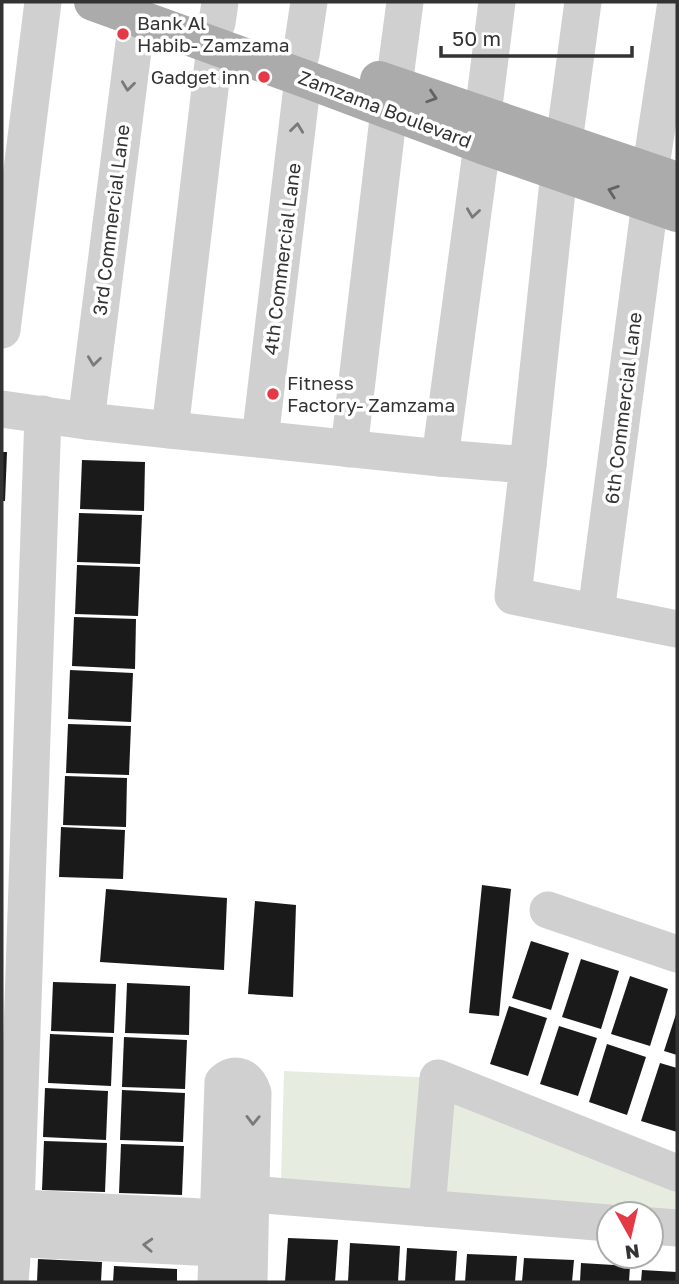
<svg xmlns="http://www.w3.org/2000/svg" width="679" height="1284" viewBox="0 0 679 1284" font-family="'Golos Text',sans-serif">
	<rect width="100%" height="100%" fill="#fff"/>
	<!-- green -->
	<path fill="#e6ecdf" d="M284 1071 438 1078 677 1173V1228L651 1214H609L281 1179Z"/>
	<!-- building -->
	<g fill="#1a1a1a">
		<path d="M2 452H7L5 501H2Z"/>
		<path d="M82 460 145 462 144 511 80 509Z"/>
		<path d="M79 513 142 515 140 564 77 562Z"/>
		<path d="M77 565 140 567 138 616 75 614Z"/>
		<path d="M74 617 136 619 135 669 72 666Z"/>
		<path d="M70 670 133 673 131 722 68 719Z"/>
		<path d="M68 724 131 726 129 775 66 773Z"/>
		<path d="M65 776 127 778 126 827 63 825Z"/>
		<path d="M61 827 125 830 123 879 59 877Z"/>
		<path d="M482 885 511 889 499 1016 469 1013Z"/>
		<path d="M106 889 227 898 224 970 100 962Z"/>
		<path d="M255 901 296 905 293 997 248 994Z"/>
		<path d="M531 941 569 953 551 1010 512 998Z"/>
		<path d="M581 959 619 971 601 1029 562 1017Z"/>
		<path d="M630 976 668 989 650 1046 611 1034Z"/>
		<path d="M53 982 116 984 114 1033 51 1031Z"/>
		<path d="M127 983 190 986 189 1035 125 1033Z"/>
		<path d="M509 1006 547 1018 528 1076 490 1064Z"/>
		<path d="M677 1011V1055L664 1051Z"/>
		<path d="M559 1026 597 1038 578 1096 540 1084Z"/>
		<path d="M50 1034 113 1037 111 1086 48 1083Z"/>
		<path d="M124 1037 187 1040 185 1089 122 1087Z"/>
		<path d="M607 1044 646 1057 627 1115 589 1102Z"/>
		<path d="M660 1063 677 1068V1132L641 1121Z"/>
		<path d="M45 1088 108 1091 106 1140 43 1137Z"/>
		<path d="M122 1090 185 1093 183 1142 120 1140Z"/>
		<path d="M44 1141 107 1143 105 1192 42 1190Z"/>
		<path d="M121 1144 184 1146 182 1195 119 1193Z"/>
		<path d="M288 1238 338 1240 335 1282H285Z"/>
		<path d="M350 1243 400 1246 398 1282H348Z"/>
		<path d="M407 1248 457 1251 455 1282H405Z"/>
		<path d="M467 1254 517 1256 515 1282H465Z"/>
		<path d="M524 1258 574 1260 572 1282H522Z"/>
		<path d="M38 1259 102 1262 101 1282H37Z"/>
		<path d="M581 1263 630 1266 629 1282H580Z"/>
		<path d="M114 1266 177 1269V1282H113Z"/>
		<path d="M642 1270 677 1272V1282H641Z"/>
	</g>
	<g fill="none" stroke-linecap="round" stroke-linejoin="round">
		<!-- minor -->
		<g stroke="#d0d0d0" stroke-width="37">
			<path d="M217 23 220 2"/>
			<path d="M301 55 309 2"/>
			<path d="M394 85 405 2"/>
			<path d="M483 114 497 2"/>
			<path d="M564 142 583 2"/>
			<path d="M650 173 676 2"/>
			<path d="M2 330 43 2"/>
			<path d="M2 409 86 421 170 430 440 458 528 465 513 596 677 629"/>
			<path d="M86 421 137 19"/>
			<path d="M170 430 215 46"/>
			<path d="M260 439 303 78"/>
			<path d="M349 449 389 110"/>
			<path d="M440 458 482 145"/>
			<path d="M528 465 559 172"/>
			<path d="M596 612 650 203"/>
			<path d="M548 910 677 954"/>
			<path d="M226 1192 609 1223"/>
			<path d="M2 1207 242 1219"/>
			<path d="M427 1208 438 1078 677 1173"/>
			<path d="M651 1226 677 1228"/>
			<path d="M2 1238 217 1248"/>
			<path d="M10 1282 16 1208 43 414"/>
			<path d="M216 1282 223 1082C236 1070 248 1077 253 1093L249 1282"/>
		</g>
		<!-- major -->
		<g stroke="#ababab" stroke-width="38">
			<path d="M93 2 303 78 482 145 677 213"/>
			<path d="M379 80 677 181"/>
		</g>
	</g>
	<!-- one-way arrows -->
	<defs><path id="oneway-chevron" d="M-2-3.5L2.5 0L-2 3.5" fill="none" stroke-width="1.6" stroke-linecap="round" stroke-linejoin="round" transform="scale(1.75)"/></defs>
	<g stroke="#7a7a7a">
		<use href="#oneway-chevron" transform="translate(128 86) rotate(97)"/>
		<use href="#oneway-chevron" transform="translate(297 128) rotate(-83)"/>
		<use href="#oneway-chevron" transform="translate(473 213) rotate(98)"/>
		<use href="#oneway-chevron" transform="translate(94 361) rotate(97)"/>
		<use href="#oneway-chevron" transform="translate(253 1120) rotate(91)"/>
		<use href="#oneway-chevron" transform="translate(148 1245) rotate(-177)"/>
	</g>
	<g stroke="#636363">
		<use href="#oneway-chevron" transform="translate(432 97) rotate(18)"/>
		<use href="#oneway-chevron" transform="translate(613 191) rotate(-161)"/>
	</g>
	<!-- markers -->
	<g fill="#e63946" stroke="#fff" stroke-width="2.5">
		<circle cx="123" cy="34" r="7"/>
		<circle cx="264" cy="77" r="7"/>
		<circle cx="273" cy="394" r="7"/>
	</g>
	<g text-anchor="middle" stroke-width="7" stroke-linejoin="round" paint-order="stroke">
		<!-- poi labels -->
		<g font-size="19" fill="#333" stroke="#fff" text-anchor="start">
			<text x="137" y="30">Bank Al<tspan x="137" dy="22">Habib- Zamzama</tspan></text>
			<text x="250" y="84" text-anchor="end">Gadget inn</text>
			<text x="287" y="390">Fitness<tspan x="287" dy="22">Factory- Zamzama</tspan></text>
		</g>
		<!-- street labels -->
		<g font-size="19" fill="#333" stroke="#fff">
			<text transform="translate(385 109) rotate(21)" y="7">Zamzama Boulevard</text>
			<text transform="translate(111 220) rotate(-83)" y="7">3rd Commercial Lane</text>
			<text transform="translate(282 259) rotate(-83)" y="7">4th Commercial Lane</text>
			<text transform="translate(623 408) rotate(-83)" y="7">6th Commercial Lane</text>
		</g>
	</g>
	<!-- border -->
	<rect width="679" height="1284" fill="none" stroke="#333333" stroke-width="7"/>
	<!-- north arrow -->
	<g transform="translate(630 1235) rotate(172)"><circle r="33" fill="#ffffff" stroke="#adadad" stroke-width="2"/>
	<path d="M0-5L12 26L0 18L-12 26Z" fill="#e63946"/>
	<text y="-10" font-size="19" font-weight="bold" text-anchor="middle" fill="#333333">N</text>
	</g>
	<!-- scale -->
	<path d="M441 46v10h191v-10" fill="none" stroke="#333333" stroke-width="3.5"/>
	<text x="452" y="46" font-size="21" fill="#333333" stroke="#ffffff" stroke-width="5" paint-order="stroke">50 m</text>
</svg>
